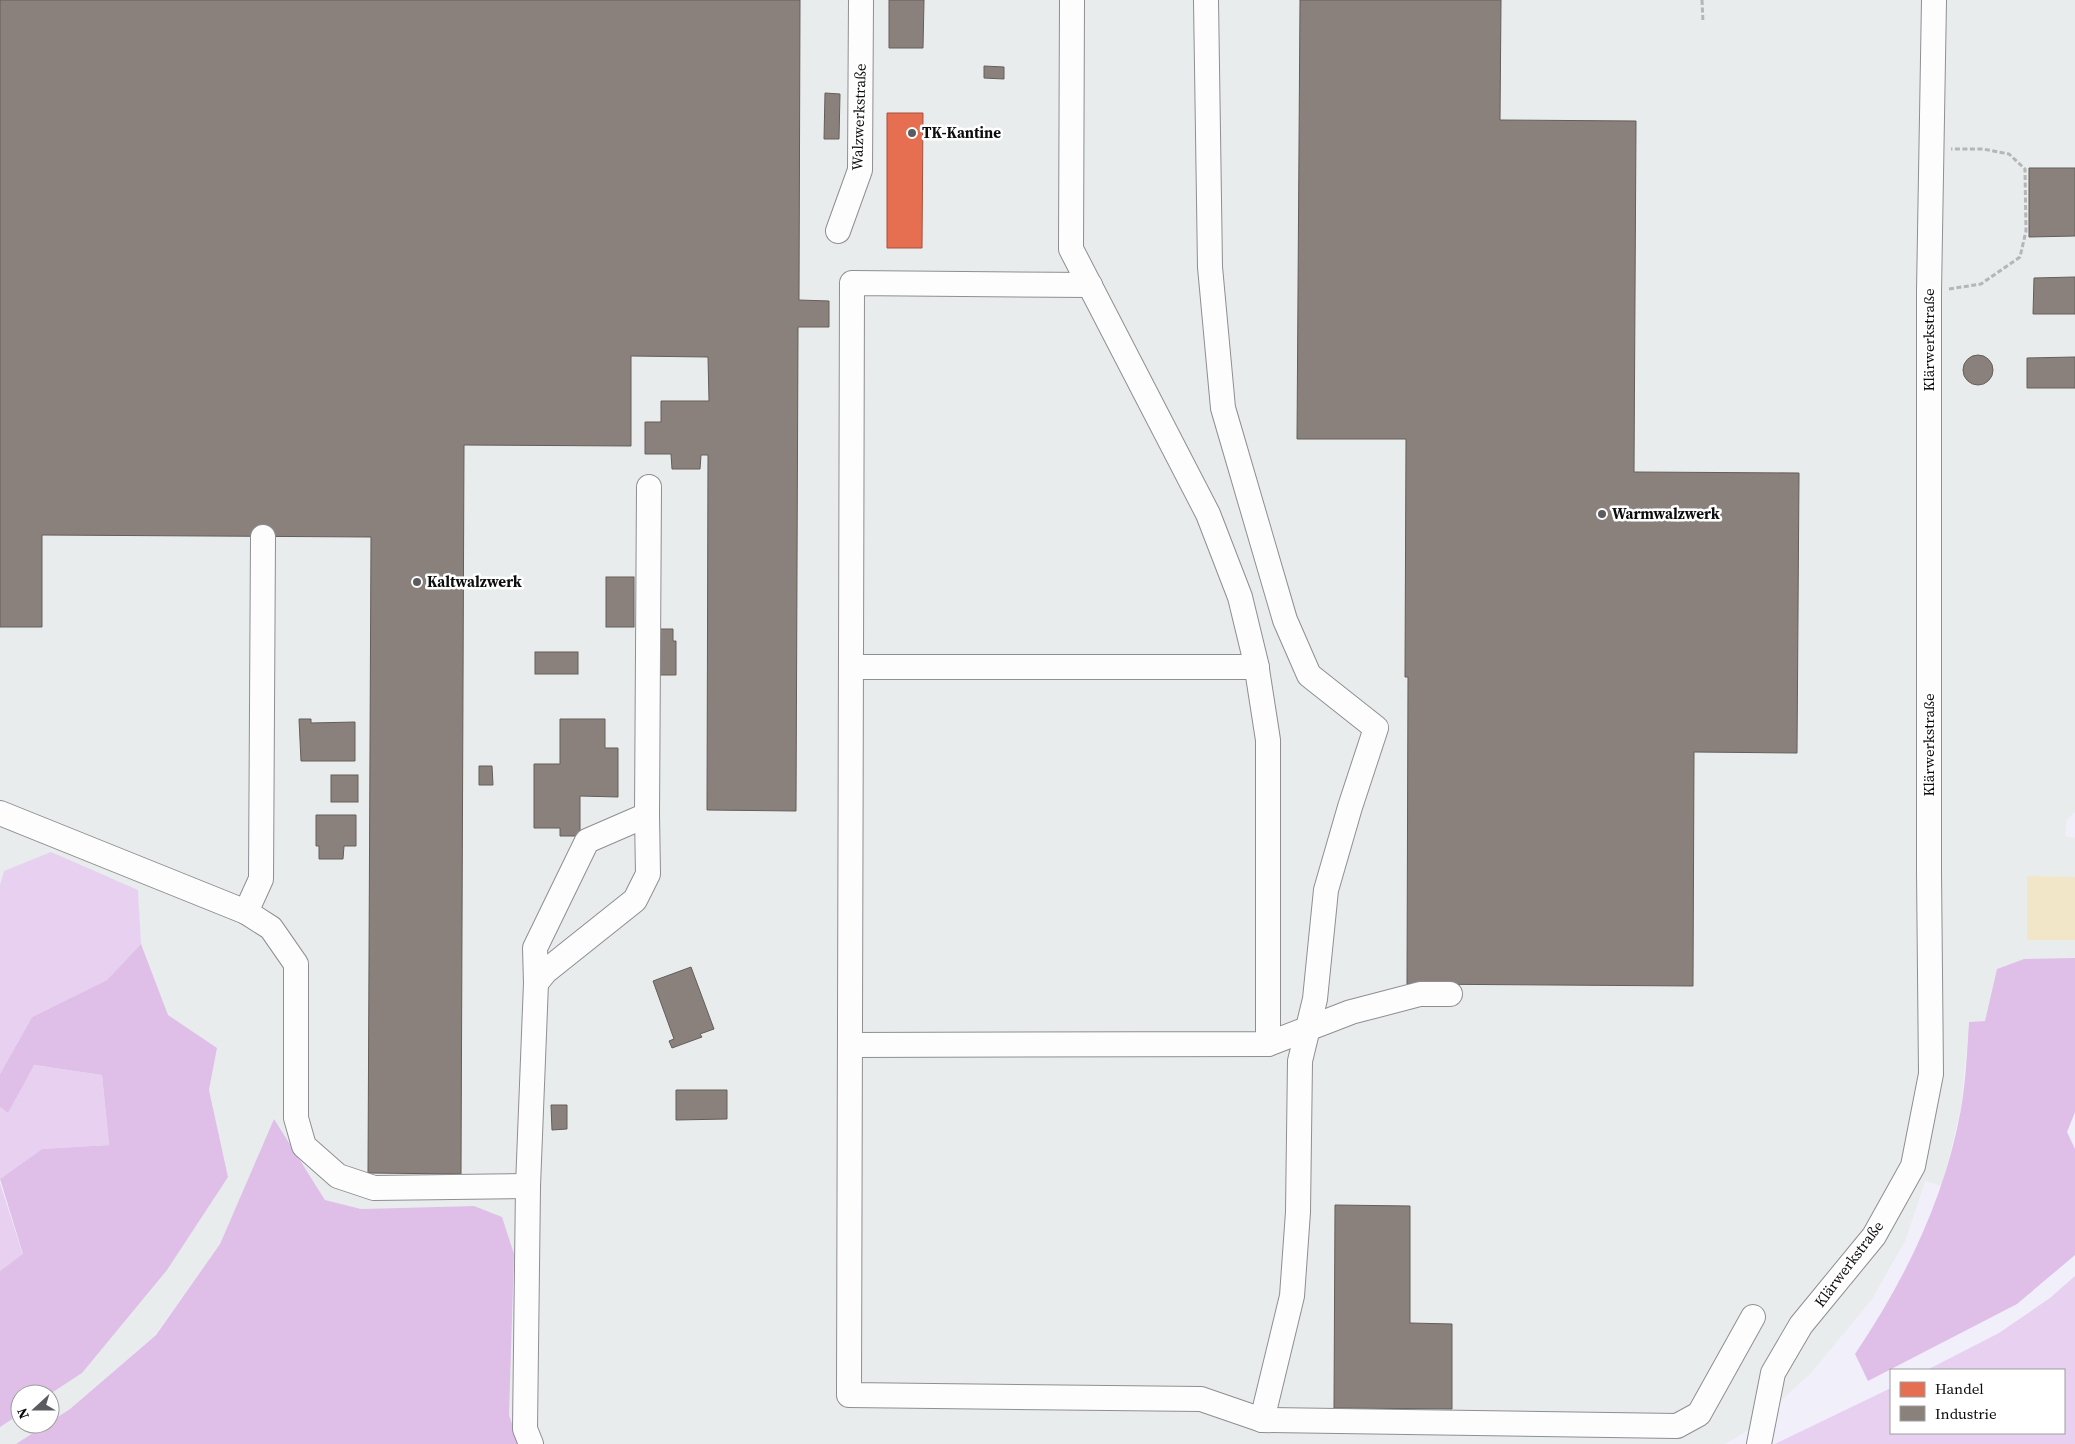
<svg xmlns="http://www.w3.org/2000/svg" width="2075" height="1444" viewBox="0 0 2075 1444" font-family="'Source Serif 4',serif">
	<rect width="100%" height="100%" fill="#f1effa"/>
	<!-- industrial -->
	<g fill="#e8eced">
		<path d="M0 0H2075V812L2067 820 2065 836 2075 838V958L2024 959 1997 969 1985 1022H1969L1961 1108 1942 1186 1925 1181 1905 1241 1872 1299 1811 1373 1747 1431 1725 1444H519L509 1415 474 1206 361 1209 325 1200 274 1119 220 1244 155 1335 70 1409 50 1422V1394L82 1373 228 1177 209 1090 217 1048 168 1015 141 944 138 890 4 871 0 885Z"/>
		<path d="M20 1414V1424H47L16 1444H0V1427Z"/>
	</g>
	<!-- green -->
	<g fill="#e7d0f0">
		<path d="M51 852 138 890 141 944 107 980 32 1017 0 1074V885L4 871Z"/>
		<path d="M33 1065 102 1075 109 1145 42 1149 0 1179V1107L8 1113Z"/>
		<path d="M0 1183 23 1255 0 1271Z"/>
		<path d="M2075 1276V1444H1775L1891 1388V1433H2064V1370H1927L1999 1333 2050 1298Z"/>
	</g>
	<!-- forest -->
	<g fill="#dfbfe7">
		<path d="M141 944 168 1015 217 1048 209 1090 228 1177 167 1270 82 1373 50 1394H20V1414L0 1427V1271L23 1254 0 1179 42 1149 109 1145 102 1075 34 1065 8 1113 0 1107V1074L32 1017 107 980Z"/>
		<path d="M2075 958V1112L2067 1132 2075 1149V1255L2017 1304 1868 1381 1855 1354C1905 1280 1945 1198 1961 1109 1966 1080 1967 1051 1969 1022L1985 1021 1997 969 2024 959Z"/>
		<path d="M274 1119 325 1200 361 1209 474 1206 502 1217 514 1254 509 1415 519 1444H16L47 1424H50V1422L70 1409 156 1335 220 1244Z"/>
	</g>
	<!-- water -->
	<path fill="#f2e6c8" d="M2027 876 2075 877V940H2027Z"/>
	<!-- shops -->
	<path fill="#e76f51" stroke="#a5513c" d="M887 113H923L922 248H887Z"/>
	<!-- industry -->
	<g fill="#8a817c" stroke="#645e5a">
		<path d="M0 0H800L799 300 829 301V327H798L796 811 707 810 708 455H701L700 469H672L671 454H645V422H661V401H709L708 357 631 356V446L464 445 461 1174 368 1173 371 537 42 535V627H0Z"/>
		<path d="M889 0H924L923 48H889Z"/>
		<path d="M1300 0H1501L1500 120 1636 121 1634 472 1799 473 1797 753 1694 752 1693 986 1407 984 1408 677H1405L1406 439H1297Z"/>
		<path d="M984 66 1004 67V79L984 78Z"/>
		<path d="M825 93 840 94 839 139H824Z"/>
		<path d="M2029 168H2075V236L2029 237Z"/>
		<path d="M2075 277V314H2033L2034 278Z"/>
		<circle cx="1978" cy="370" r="15"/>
		<path d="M2075 357V388H2027V358Z"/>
		<rect x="606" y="577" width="28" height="50"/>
		<path d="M655 629H673V641H676V675H651Z"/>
		<rect x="535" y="652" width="43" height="22"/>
		<path d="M299 719H311V723L355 722V761H301Z"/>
		<path d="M560 719H605V748H618V797L580 796V836H560V828H534V764H560Z"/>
		<path d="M479 766H492L493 785H479Z"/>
		<rect x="331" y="775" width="27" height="27"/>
		<path d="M316 815H356V846H344L343 859H319V846H316Z"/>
		<path d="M691 967 714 1029 700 1034 702 1037 672 1048 669 1041 674 1039 653 981Z"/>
		<path d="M676 1090H727V1119L676 1120Z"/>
		<path d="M551 1105H567V1129L552 1130Z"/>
		<path d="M1335 1205 1410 1206V1323L1452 1324V1409L1334 1408Z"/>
	</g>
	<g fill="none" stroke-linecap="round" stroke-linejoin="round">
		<!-- minor casing -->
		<g stroke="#8f8e93" stroke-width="26">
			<g id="minor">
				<path d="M1072 0 1071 249 1208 514 1240 597 1256 663 1268 740V1044"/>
				<path d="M1206 0 1210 267 1223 408 1285 620 1309 675 1376 728 1350 807 1326 890 1315 999 1300 1061 1298 1212 1292 1296 1262 1420"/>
				<path d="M838 231 860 170 861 0"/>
				<path d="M1090 285 852 283 849 1395 1201 1399 1262 1420 1677 1426 1699 1414 1753 1317"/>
				<path d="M851 667H1257"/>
				<path d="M0 813 246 912 261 879 263 537"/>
				<path d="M246 912 271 928 296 964V1118L304 1146 338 1176 374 1188 528 1186"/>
				<path d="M536 983 546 971 635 900 648 874 647 815"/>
				<path d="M850 1045 1268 1044 1351 1012 1420 994H1450"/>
				<path d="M531 1444 525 1429 528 1186 536 983 535 948 587 841 647 815 649 487"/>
				<path d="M1759 1444 1773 1373 1801 1325 1874 1236 1913 1166 1931 1074 1929 872V292L1934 0"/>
			</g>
		</g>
		<!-- path -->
		<g stroke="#b6b5b7" stroke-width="3" stroke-dasharray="5 2.5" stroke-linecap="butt">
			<path d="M1702 0 1703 22"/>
			<path d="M1949 289 1981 284 2020 257 2026 231 2025 169 2009 154 1983 149H1951"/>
		</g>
		<!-- minor -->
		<use href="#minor" stroke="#fdfdfe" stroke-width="24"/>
	</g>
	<!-- markers -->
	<g fill="#5c5b5f" stroke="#fff" stroke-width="2">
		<circle cx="912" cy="133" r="5"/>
		<circle cx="1602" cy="514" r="5"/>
		<circle cx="417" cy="582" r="5"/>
	</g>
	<g text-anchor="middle" stroke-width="5" stroke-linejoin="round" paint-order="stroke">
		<!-- street labels -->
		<g font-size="15" fill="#0c0c0c" stroke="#fff">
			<text transform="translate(859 117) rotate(-88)" y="5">Walzwerkstraße</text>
			<text transform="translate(1929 340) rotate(-90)" y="5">Klärwerkstraße</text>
			<text transform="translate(1929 745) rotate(-90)" y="5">Klärwerkstraße</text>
			<text transform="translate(1849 1264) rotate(-53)" y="5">Klärwerkstraße</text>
		</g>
		<!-- poi labels -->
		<g font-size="15" font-weight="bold" fill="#0c0c0c" stroke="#fff" text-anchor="start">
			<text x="922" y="138">TK-Kantine</text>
			<text x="1612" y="519">Warmwalzwerk</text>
			<text x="427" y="587">Kaltwalzwerk</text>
		</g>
	</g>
	<!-- legend -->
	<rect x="1890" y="1369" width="175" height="65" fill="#ffffff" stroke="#9e9e9e"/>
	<rect x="1900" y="1382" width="25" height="15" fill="#e76f51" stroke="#9e9e9e"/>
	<text x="1935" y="1394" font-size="15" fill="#0c0c0c">Handel</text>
	<rect x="1900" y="1406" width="25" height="15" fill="#8a817c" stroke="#9e9e9e"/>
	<text x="1935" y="1419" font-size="15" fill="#0c0c0c">Industrie</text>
	<!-- north arrow -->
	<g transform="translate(35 1409) rotate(249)"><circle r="24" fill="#ffffff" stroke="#9e9e9e"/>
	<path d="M0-4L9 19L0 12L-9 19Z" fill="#5c5b5f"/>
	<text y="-8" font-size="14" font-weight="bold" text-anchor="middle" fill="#0c0c0c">N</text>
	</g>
</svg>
